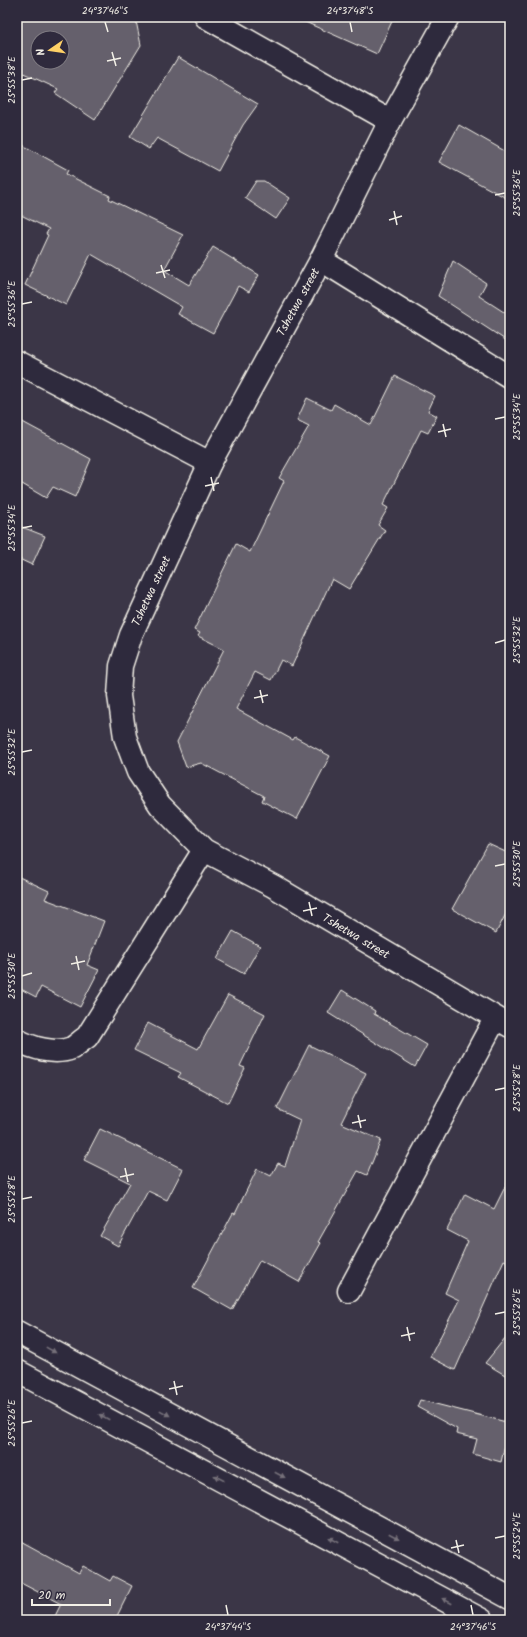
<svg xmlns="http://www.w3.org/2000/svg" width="527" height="1637" viewBox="0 0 527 1637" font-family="Kalam,sans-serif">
	<rect width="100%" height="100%" fill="#3b3647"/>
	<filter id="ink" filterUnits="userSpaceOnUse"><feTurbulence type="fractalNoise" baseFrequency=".025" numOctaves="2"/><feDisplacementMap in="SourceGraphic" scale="8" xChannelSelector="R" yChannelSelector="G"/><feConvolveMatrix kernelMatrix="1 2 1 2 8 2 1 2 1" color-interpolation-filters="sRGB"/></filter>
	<g filter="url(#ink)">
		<!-- building -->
		<g fill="#65616c" stroke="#f4f1e8" fill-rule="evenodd">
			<path d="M17 17H129L136 21 141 45 95 120 55 93 58 89 17 70ZM38 38H62V62H38Z"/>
			<path d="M294 17H394L377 54Z"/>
			<path d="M178 57 258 104 243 125 218 171 157 138 149 149 130 137Z"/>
			<path d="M459 125 510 154V200L439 162Z"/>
			<path d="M17 142 68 170 66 174 110 196 109 199 183 235 164 270 189 285 213 247 259 275 249 292 238 286 213 333 178 314 182 307 91 254 66 305 25 285 48 235 46 234 49 229 17 213Z"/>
			<path d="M256 181H264L290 198 276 219 245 198Z"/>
			<path d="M453 261 486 283 479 296 510 316V343L438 296Z"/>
			<path d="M395 376 435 396 428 411 437 416 428 433 421 430 383 505 388 508 378 525 385 530 349 589 332 579 292 666 281 660 271 680 255 672 236 709 293 740 295 737 330 756 297 819 262 801 264 796 201 763 186 767 177 742 224 649 198 636 200 633 194 630 236 544 250 552 284 481 279 478 309 426 297 420 307 398 331 410 334 404 371 425Z"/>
			<path d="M17 419 91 459 75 497 53 487 46 498 17 481Z"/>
			<path d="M17 525 45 536 32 565 17 558Z"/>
			<path d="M488 844 510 854V906L496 933 452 909Z"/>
			<path d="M17 876 49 891 45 899 104 921 87 965 99 970 80 1007 41 987 36 997 17 987Z"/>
			<path d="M233 931 260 946 244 974 217 959Z"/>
			<path d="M342 990 375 1011 374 1014 427 1045 415 1067 328 1013Z"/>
			<path d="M228 995 265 1014 240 1066 245 1068 228 1103 178 1077 181 1073 134 1050 148 1023 198 1049Z"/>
			<path d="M309 1045 366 1073 341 1123 381 1140 367 1175 358 1171 318 1242 321 1243 299 1282 260 1260 232 1310 193 1288 233 1213 235 1214 257 1169 271 1176 278 1163 285 1166 300 1120 277 1109Z"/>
			<path d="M100 1129 183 1169 167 1200 148 1191 118 1246 100 1236 130 1183 84 1160Z"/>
			<path d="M510 1177V1263L504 1260 455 1370 430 1357 459 1300 445 1293 468 1241 447 1230 465 1194 494 1209Z"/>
			<path d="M510 1332V1378L485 1363Z"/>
			<path d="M420 1400 510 1423 501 1462 473 1454 477 1439 456 1434 457 1429 417 1407Z"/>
			<path d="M17 1539 79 1573 83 1566 110 1581 113 1576 132 1586 115 1620H53L61 1604 17 1581Z"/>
		</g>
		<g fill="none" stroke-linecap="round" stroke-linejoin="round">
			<!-- minor casing -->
			<g stroke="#f4f1e8" stroke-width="25">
				<g id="minor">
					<path d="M206 17 390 121"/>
					<path d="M448 17 390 121 321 260 210 463 131 635 121 666 119 696 125 737 138 772 160 805 204 850 273 886 510 1026"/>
					<path d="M321 260 510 377"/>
					<path d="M17 362 210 463"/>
					<path d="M17 1040C32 1048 55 1055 72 1048 77 1045 82 1040 87 1037L204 850"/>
					<path d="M349 1291 495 1019"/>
				</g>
			</g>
			<!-- primary casing -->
			<g stroke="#f4f1e8" stroke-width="25">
				<g id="primary">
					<path d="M17 1332 510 1598"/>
					<path d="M17 1371 482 1620"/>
				</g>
			</g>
			<!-- minor -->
			<use href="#minor" stroke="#2f2a3d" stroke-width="22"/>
			<!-- primary -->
			<use href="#primary" stroke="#2f2a3d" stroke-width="22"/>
		</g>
		<!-- one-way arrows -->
		<defs><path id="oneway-solid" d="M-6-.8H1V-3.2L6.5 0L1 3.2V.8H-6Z"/></defs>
		<g fill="#747079">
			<use href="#oneway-solid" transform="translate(51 1350) rotate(29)"/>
			<use href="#oneway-solid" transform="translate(165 1413) rotate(29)"/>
			<use href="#oneway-solid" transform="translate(104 1417) rotate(-152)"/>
			<use href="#oneway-solid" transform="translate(280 1475) rotate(28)"/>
			<use href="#oneway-solid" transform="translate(219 1478) rotate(-152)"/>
			<use href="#oneway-solid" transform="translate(394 1536) rotate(28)"/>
			<use href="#oneway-solid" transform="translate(333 1540) rotate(-152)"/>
			<use href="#oneway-solid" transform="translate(447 1601) rotate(-152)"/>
		</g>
	</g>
	<!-- ticks -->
	<path fill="none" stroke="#f4f1e8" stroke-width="1.5" d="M105 22 108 32M350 22 352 32M112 52 116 66M107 61 121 58M22 80 32 78M495 195 505 193M394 211 397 225M389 220 402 216M161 265 165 278M156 273 170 270M22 304 32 302M495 419 505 417M443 424 446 437M438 432 451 429M211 477 214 491M205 486 219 483M22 528 32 526M495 643 505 640M260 690 263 703M254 698 268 695M22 752 32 750M495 866 505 864M309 902 312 916M303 911 317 908M76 956 79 970M71 964 85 961M22 976 32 973M495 1090 505 1088M358 1115 361 1128M352 1123 366 1120M125 1168 128 1182M120 1177 134 1174M22 1199 32 1197M495 1314 505 1312M407 1327 410 1341M401 1336 415 1333M174 1381 177 1395M169 1389 183 1386M22 1423 32 1421M495 1538 505 1536M456 1540 459 1553M451 1548 464 1545M226 1605 228 1615M471 1605 473 1615"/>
	<g text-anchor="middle" stroke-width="3.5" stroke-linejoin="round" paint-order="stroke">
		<!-- street labels -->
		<g font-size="12" fill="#f4f1e8" stroke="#2f2a3d">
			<text transform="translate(298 302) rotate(-61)" y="4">Tshetwa street</text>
			<text transform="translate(151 591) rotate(-65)" y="4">Tshetwa street</text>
			<text transform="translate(356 936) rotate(31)" y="4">Tshetwa street</text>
		</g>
	</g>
	<!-- margin -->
	<rect width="527" height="1637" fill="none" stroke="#2f2a3d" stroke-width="44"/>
	<!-- north arrow -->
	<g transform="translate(50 50) rotate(257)"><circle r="19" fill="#2f2a3d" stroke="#7e7a81"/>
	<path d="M0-3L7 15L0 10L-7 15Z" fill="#ffd166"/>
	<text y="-6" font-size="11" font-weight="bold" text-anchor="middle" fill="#f4f1e8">N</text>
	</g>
	<!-- scale -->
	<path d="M32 1599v6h78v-6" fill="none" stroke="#f4f1e8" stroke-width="2"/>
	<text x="38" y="1599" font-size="12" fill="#f4f1e8" stroke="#2f2a3d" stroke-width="3" paint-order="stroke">20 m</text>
	<rect x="22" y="22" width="483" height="1593" fill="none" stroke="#f4f1e8" stroke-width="1.5"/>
	<g font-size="10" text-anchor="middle" fill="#f4f1e8">
		<text x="105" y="14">24°37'46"S</text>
		<text x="350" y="14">24°37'48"S</text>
		<text transform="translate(11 80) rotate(-90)" y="4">25°55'38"E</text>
		<text transform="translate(516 193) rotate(-90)" y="4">25°55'36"E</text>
		<text transform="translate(11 304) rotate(-90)" y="4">25°55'36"E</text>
		<text transform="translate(516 417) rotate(-90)" y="4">25°55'34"E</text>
		<text transform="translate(11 528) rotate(-90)" y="4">25°55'34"E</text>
		<text transform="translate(516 640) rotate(-90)" y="4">25°55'32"E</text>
		<text transform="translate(11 752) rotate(-90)" y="4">25°55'32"E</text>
		<text transform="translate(516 864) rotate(-90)" y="4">25°55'30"E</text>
		<text transform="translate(11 976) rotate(-90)" y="4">25°55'30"E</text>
		<text transform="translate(516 1088) rotate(-90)" y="4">25°55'28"E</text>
		<text transform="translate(11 1199) rotate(-90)" y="4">25°55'28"E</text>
		<text transform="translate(516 1312) rotate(-90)" y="4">25°55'26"E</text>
		<text transform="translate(11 1423) rotate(-90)" y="4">25°55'26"E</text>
		<text transform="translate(516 1536) rotate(-90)" y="4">25°55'24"E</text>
		<text x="228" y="1630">24°37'44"S</text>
		<text x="473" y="1630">24°37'46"S</text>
	</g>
</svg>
